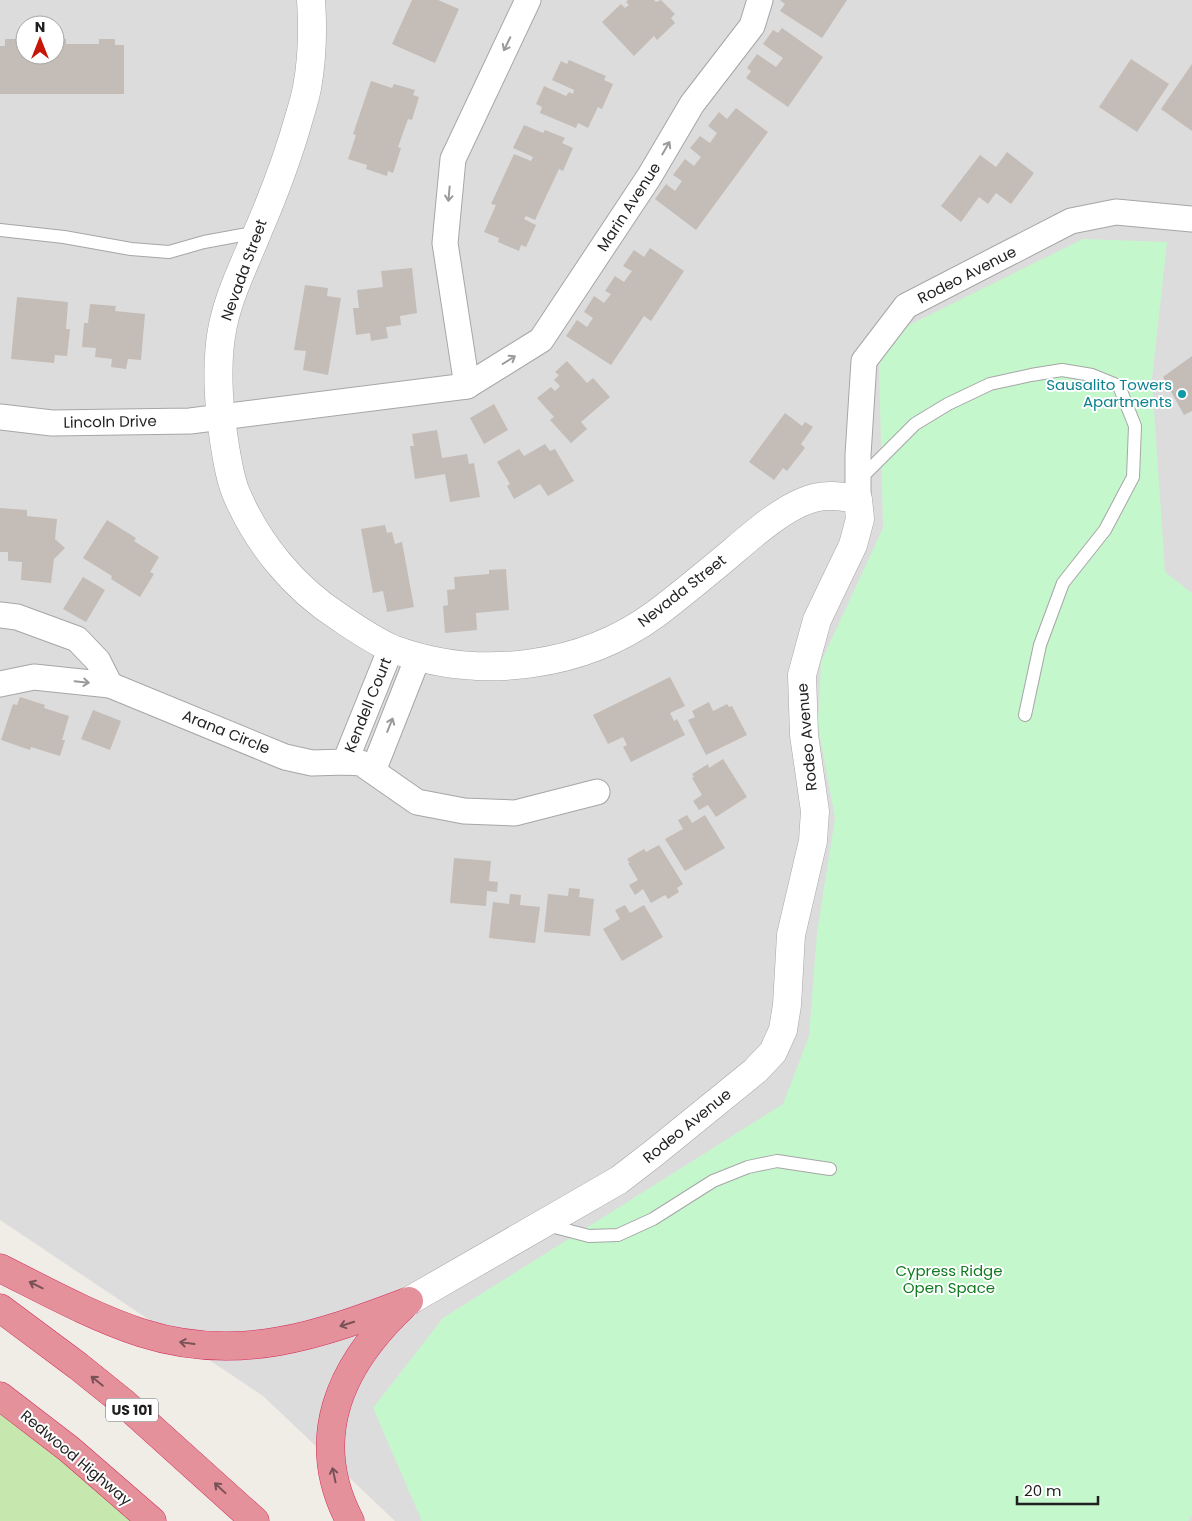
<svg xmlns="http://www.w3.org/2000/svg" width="1192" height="1521" viewBox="0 0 1192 1521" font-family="Poppins,sans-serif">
	<rect width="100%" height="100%" fill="#f0ede6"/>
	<!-- residential -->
	<path fill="#dddcdc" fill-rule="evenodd" d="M0 0H1192V1521H395L263 1396 0 1220ZM25 25H55V55H25Z"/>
	<!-- grass -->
	<path fill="#c6e7ae" d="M0 1396 152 1521H0Z"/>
	<!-- park -->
	<path fill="#c5f7cd" d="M1083 239 1167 242 1152 379 1165 572 1192 593V1515L1188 1521H422L373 1408 443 1318 783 1104 809 1036 817 933 835 818 818 725 821 662 883 528 879 363 909 325Z"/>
	<!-- building -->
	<g fill="#c4bcb6">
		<path d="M412 0H438L459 9 435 63 392 44Z"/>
		<path d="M628 0H654L656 2 661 0 675 14 671 18 675 23 657 40 654 36 634 56 602 22 621 4 625 8 629 5 626 2Z"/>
		<path d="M780 0H847L822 38 780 11 785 4Z"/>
		<path d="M782 28 823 57 788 107 746 78 751 71 747 68 757 54 776 67 783 58 763 44 773 30 778 33Z"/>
		<path d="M5 39H25V55H55V39H66V44H99V39H115V45H124V94H0V46H5Z"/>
		<path d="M1131 59 1169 84 1137 132 1099 107Z"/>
		<path d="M569 60 606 76 604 80 613 84 602 109 598 107 588 128 578 123 576 128 540 113 542 107 536 104 544 86 566 96 569 92 573 94 574 90 552 80 561 61 567 64Z"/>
		<path d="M1192 64V131L1161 109Z"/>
		<path d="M371 81 392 88 394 84 415 90 413 95 419 97 412 120 408 119 398 147 401 148 393 173 388 171 387 176 366 169 367 165 348 159 356 135 353 134Z"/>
		<path d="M736 108 768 132 696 230 655 199 666 184 675 191 682 181 673 175 685 159 694 166 701 157 690 148 700 136 710 143 717 133 708 126 719 112 727 119Z"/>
		<path d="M524 125 543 133 545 130 565 138 562 143 573 148 563 171 559 169 535 220 526 216 524 219 536 225 526 247 521 245 519 251 498 242 499 238 484 232 496 205 491 204 514 154 531 161 533 157 513 148Z"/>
		<path d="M1007 152 1034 173 1011 204 996 193 988 204 979 197 961 222 941 206 980 155 996 167Z"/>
		<path d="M650 248 684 271 651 321 644 316 611 365 566 336 577 320 587 327 593 318 584 312 594 296 604 303 611 294 605 291 615 276 624 282 632 271 623 266 634 250 644 257Z"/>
		<path d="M412 268 417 313 400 316 401 325 386 327 388 338 371 341 370 333 356 335 353 308H359L357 290 383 287 381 271Z"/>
		<path d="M305 285 328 288 327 296 341 298 328 375 303 370 306 351 294 350Z"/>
		<path d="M17 297 68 302 66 329H70L67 356 55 355 54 363 11 359Z"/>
		<path d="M90 304 116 306 115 311 145 314 141 360 128 359 126 369 111 367 112 359 95 357 96 348 82 347 84 323H88Z"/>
		<path d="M1192 356V411L1184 415 1163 377Z"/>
		<path d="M567 361 587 383 593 378 610 397 581 422 587 429 571 443 550 420 554 417 537 398 551 387 555 391 560 386 554 380 559 375 555 372Z"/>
		<path d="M494 404 508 430 484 444 470 418Z"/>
		<path d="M785 413 802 426 805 422 813 427 801 444 805 448 787 471 783 468 774 480 749 462Z"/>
		<path d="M437 430 442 458 467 454 469 464 474 463 480 497 450 502 445 474 415 479 410 446H414L412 434Z"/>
		<path d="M545 444 550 451 555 449 574 481 548 496 540 484 514 499 507 486 510 484 497 462 519 449 524 456Z"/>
		<path d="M0 508 27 510V516L57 519 55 539 65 548 54 559 51 583 21 580 22 562 8 561V552H0Z"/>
		<path d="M107 520 136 538 134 541 159 557 150 572 154 574 140 597 111 579 112 576 83 558Z"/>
		<path d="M385 525 387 533 392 532 395 544 402 542 414 607 387 612 383 591 373 593 361 529Z"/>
		<path d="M506 569 509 610 476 613 477 630 445 633 443 606 448 605 447 590 455 589 454 577 489 574V570Z"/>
		<path d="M83 577 105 590 86 622 63 609Z"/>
		<path d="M670 677 685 706 670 713 674 721 677 719 685 735 631 762 623 747 627 745 623 737 608 744 593 715Z"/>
		<path d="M20 697 45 705 44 708 69 716 62 740H65L60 756 31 747 30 750 1 740 13 704 17 705Z"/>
		<path d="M709 702 713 711 727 704 729 707 732 706 747 735 706 755 688 720 695 717 692 711Z"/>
		<path d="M93 710 121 721 110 750 81 739Z"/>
		<path d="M723 759 747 797 716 817 708 805 699 810 693 801 702 795 692 778 694 777 692 774 708 764 709 768Z"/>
		<path d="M687 815 692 823 705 815 725 848 685 871 665 839 683 829 678 820Z"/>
		<path d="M659 845 683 884 677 888 679 892 668 899 665 895 651 903 643 889 635 895 629 885 638 880 628 863H630L627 859 644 849 646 852Z"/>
		<path d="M454 858 491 861 489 881 498 882 497 892 487 891 486 906 450 903Z"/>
		<path d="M569 888 580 889 579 897 594 899 590 936 544 932 548 894 568 896Z"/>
		<path d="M510 894 521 895 520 905 540 907 535 943 489 938 493 902 509 904Z"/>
		<path d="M625 905 630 913 644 905 663 937 622 961 603 929 620 919 615 910Z"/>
	</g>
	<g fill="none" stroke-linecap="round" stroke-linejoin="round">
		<!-- service casing -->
		<g stroke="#a6a6a6" stroke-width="14">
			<g id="service">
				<path d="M0 230 64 237 131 249 169 252 204 242 258 232"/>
				<path d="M860 479 915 424 948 404 990 384 1031 375 1062 370 1092 375 1119 386 1135 426 1133 477 1105 530 1063 583 1040 645 1025 715"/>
				<path d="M547 1225 589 1236 618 1235 653 1219 713 1181 748 1167 777 1161 830 1169"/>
			</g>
		</g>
		<!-- minor casing -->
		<g stroke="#a6a6a6" stroke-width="27">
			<g id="minor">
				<path d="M467 386 445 243 453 159 528 0"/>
				<path d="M0 417 52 423 190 421 467 386 541 340 649 177 692 104 752 26 760 0"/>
				<path d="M858 499V455L864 361 906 306 1071 221 1116 212 1192 219"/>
				<path d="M0 615 17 617 77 639 98 661 110 685 34 677 0 684"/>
				<path d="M110 685 285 757 312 763 345 762 361 763 417 802 464 811 515 813 597 792"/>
				<path d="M345 762 391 648"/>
				<path d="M373 771 418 657"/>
			</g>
		</g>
		<!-- tertiary casing -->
		<g stroke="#a6a6a6" stroke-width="29">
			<path id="tertiary" d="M311 0C313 28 312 60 307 88 305 98 302 108 299 118 288 157 274 194 258 231 246 261 230 292 223 325 217 353 218 391 221 419 224 440 228 474 236 493 257 543 294 588 339 617 357 629 374 641 393 649 479 681 583 668 657 613 682 594 706 574 730 554 752 535 786 505 814 498 828 494 843 497 858 499L860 519 853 545 817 620 802 675 804 735 815 811 813 841 791 935 787 1005 783 1030 773 1052 755 1071 654 1153 619 1180 409 1301"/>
		</g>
		<!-- motorway casing -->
		<g stroke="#d42d5b" stroke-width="29">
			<g id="motorway">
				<path d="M0 1268C46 1291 93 1317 142 1333 239 1364 319 1335 409 1301"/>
				<path d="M0 1308 78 1366 124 1403 255 1521"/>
				<path d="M0 1396 69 1449 152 1521"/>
				<path d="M350 1521C307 1439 340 1366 402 1307"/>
			</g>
		</g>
		<!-- service -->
		<use href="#service" stroke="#fff" stroke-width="12"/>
		<!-- minor -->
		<use href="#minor" stroke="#fff" stroke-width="25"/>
		<!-- tertiary -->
		<use href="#tertiary" stroke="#fff" stroke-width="28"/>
		<!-- motorway -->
		<use href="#motorway" stroke="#e4919b" stroke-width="28"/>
	</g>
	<!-- one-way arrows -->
	<defs><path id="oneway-shaft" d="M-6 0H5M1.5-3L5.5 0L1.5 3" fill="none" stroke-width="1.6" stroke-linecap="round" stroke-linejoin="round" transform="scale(1.25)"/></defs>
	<g stroke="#9a9a9a">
		<use href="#oneway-shaft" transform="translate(507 44) rotate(116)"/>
		<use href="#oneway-shaft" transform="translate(666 148) rotate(-60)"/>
		<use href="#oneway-shaft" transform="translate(449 194) rotate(95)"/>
		<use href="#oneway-shaft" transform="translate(509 360) rotate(-32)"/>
		<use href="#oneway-shaft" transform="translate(82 682) rotate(6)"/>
		<use href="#oneway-shaft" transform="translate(390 725) rotate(-68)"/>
	</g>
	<g stroke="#785257">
		<use href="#oneway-shaft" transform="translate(36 1285) rotate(-154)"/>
		<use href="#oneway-shaft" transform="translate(347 1324) rotate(162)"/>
		<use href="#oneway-shaft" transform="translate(187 1343) rotate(-172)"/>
		<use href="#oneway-shaft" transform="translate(97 1381) rotate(-141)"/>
		<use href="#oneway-shaft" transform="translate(334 1475) rotate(-102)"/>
		<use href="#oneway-shaft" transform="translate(220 1488) rotate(-137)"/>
	</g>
	<!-- markers -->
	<circle fill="#0f9aa8" stroke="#fff" stroke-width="2" cx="1182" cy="394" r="5"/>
	<g text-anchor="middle" stroke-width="4" stroke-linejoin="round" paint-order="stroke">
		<!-- shield labels -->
		<rect fill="#fff" stroke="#626262" stroke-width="1" x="106" y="1398.5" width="52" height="23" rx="4"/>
		<g font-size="14" font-weight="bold" fill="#1f1f1f">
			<text x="132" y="1415">US 101</text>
		</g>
		<!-- street labels -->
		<g font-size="15" fill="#1f1f1f" stroke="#fff">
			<text transform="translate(629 207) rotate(-57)" y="5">Marin Avenue</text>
			<text transform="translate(244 270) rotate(-70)" y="5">Nevada Street</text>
			<text transform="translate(967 275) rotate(-27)" y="5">Rodeo Avenue</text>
			<text transform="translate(110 422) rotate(-1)" y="5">Lincoln Drive</text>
			<text transform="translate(682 591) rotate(-38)" y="5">Nevada Street</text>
			<text transform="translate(368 705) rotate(-68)" y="5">Kendell Court</text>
			<text transform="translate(226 732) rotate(22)" y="5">Arana Circle</text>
			<text transform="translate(807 737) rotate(-95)" y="5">Rodeo Avenue</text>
			<text transform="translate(687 1126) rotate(-39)" y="5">Rodeo Avenue</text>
			<text transform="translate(76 1458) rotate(40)" y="5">Redwood Highway</text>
		</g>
		<!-- culture labels -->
		<g font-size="15" fill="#0d838f" stroke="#fff" text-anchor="end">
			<text x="1172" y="390">Sausalito Towers<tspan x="1172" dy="17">Apartments</tspan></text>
		</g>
		<!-- park labels -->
		<g font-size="15" fill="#107b20" stroke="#fff">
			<text x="949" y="1276">Cypress Ridge<tspan x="949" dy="17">Open Space</tspan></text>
		</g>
	</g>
	<!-- north arrow -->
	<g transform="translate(40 40)"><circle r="24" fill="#ffffff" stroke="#a5a5a5"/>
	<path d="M0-4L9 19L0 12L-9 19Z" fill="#c71508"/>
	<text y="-8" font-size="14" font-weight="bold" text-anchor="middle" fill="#1f1f1f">N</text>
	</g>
	<!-- scale -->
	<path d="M1017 1496v8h81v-8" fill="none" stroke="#1f1f1f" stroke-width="2.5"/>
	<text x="1024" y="1496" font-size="15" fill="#1f1f1f" stroke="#ffffff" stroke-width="4" paint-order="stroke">20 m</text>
</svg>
